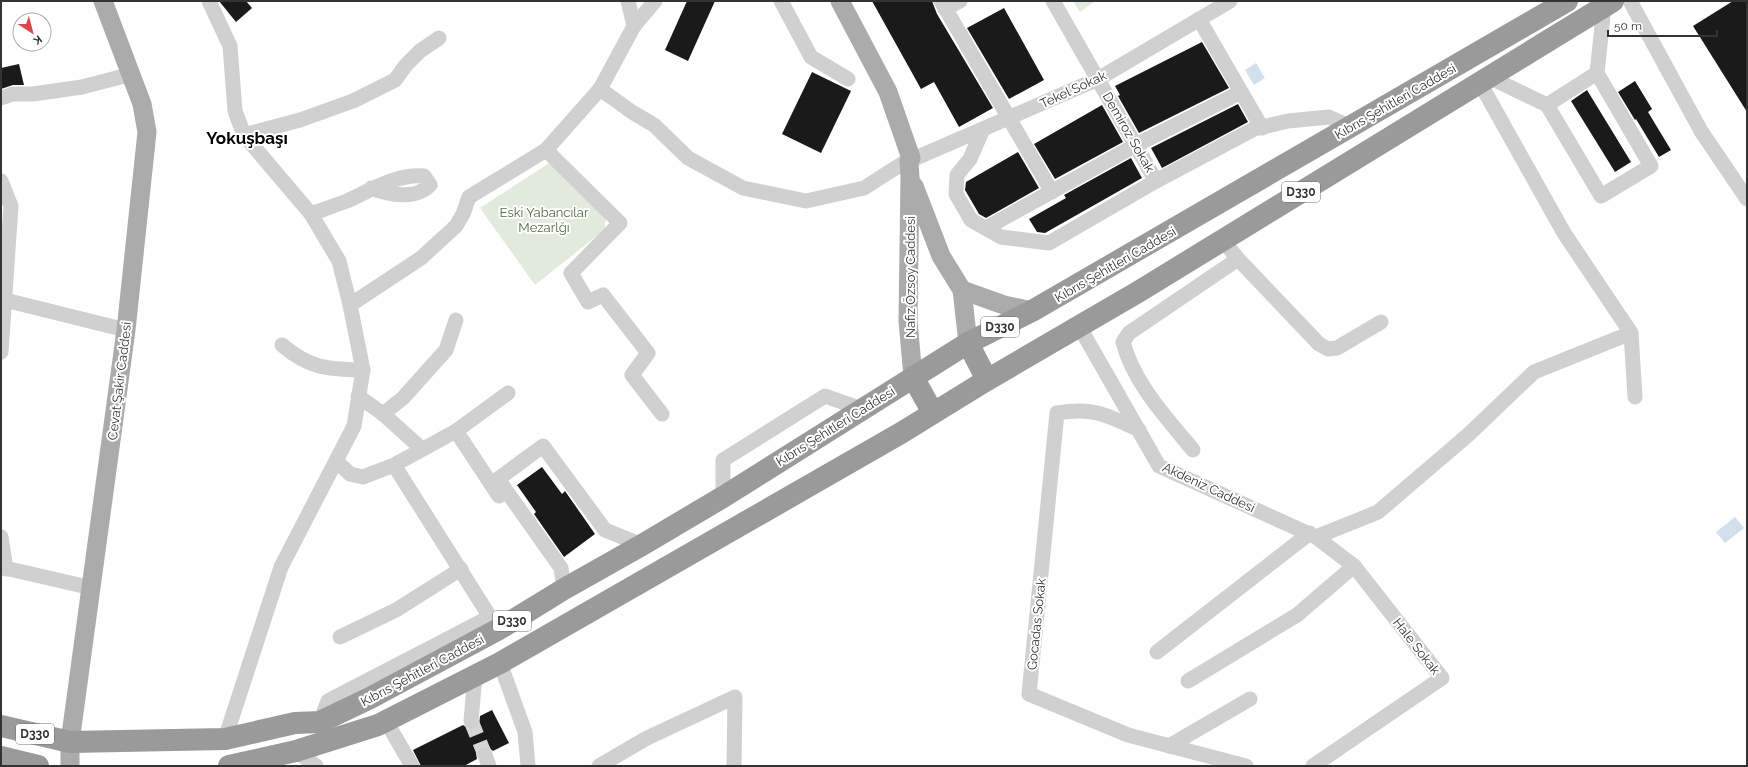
<svg xmlns="http://www.w3.org/2000/svg" width="1748" height="767" viewBox="0 0 1748 767" font-family="Raleway,sans-serif">
	<rect width="100%" height="100%" fill="#fff"/>
	<!-- green -->
	<g fill="#e2e9dd">
		<path d="M1073 1H1095L1080 12Z"/>
		<path d="M551 162 606 219 604 230 535 285 480 208Z"/>
	</g>
	<!-- water -->
	<g fill="#d1e0ec">
		<path d="M1256 63 1265 78 1254 85 1245 70Z"/>
		<path d="M1735 517 1744 528 1725 543 1716 532Z"/>
	</g>
	<!-- building -->
	<g fill="#1a1a1a">
		<path d="M219 1H246L252 8 236 22Z"/>
		<path d="M687 1H715L688 61 665 50Z"/>
		<path d="M872 1H932L937 14 993 108 959 127 934 82 921 89Z"/>
		<path d="M1733 1H1747V112L1693 26Z"/>
		<path d="M1004 8 1044 80 1009 99 967 28Z"/>
		<path d="M1202 42 1229 88 1139 133 1118 96 1120 95 1115 86Z"/>
		<path d="M19 64 24 85H13L1 89V68Z"/>
		<path d="M812 72 851 91 821 153 782 134Z"/>
		<path d="M1635 81 1652 109 1648 112 1671 150 1659 157 1636 119 1635 120 1618 92Z"/>
		<path d="M1587 90 1631 162 1615 172 1571 101Z"/>
		<path d="M1238 104 1248 122 1162 168 1151 148Z"/>
		<path d="M1102 105 1123 142 1055 179 1034 144Z"/>
		<path d="M1018 152 1039 188 986 218 979 214 965 190 966 182Z"/>
		<path d="M1131 158 1142 178 1045 233 1037 232 1029 219 1066 198 1064 195Z"/>
		<path d="M542 467 562 494 565 491 595 534 564 557 534 514 536 512 517 485Z"/>
		<path d="M492 710 509 743 493 751 487 746 482 747 476 753 477 759 464 766H421L413 750 463 725 470 730 475 729 479 726 480 716Z"/>
	</g>
	<g fill="none" stroke-linecap="round" stroke-linejoin="round">
		<!-- minor-tunnel -->
		<path stroke="#d6d6d6" stroke-width="15" stroke-dasharray="15 8" stroke-linecap="butt" d="M471 721 485 755"/>
		<!-- minor -->
		<g stroke="#d0d0d0" stroke-width="15">
			<path d="M209 1 230 46 235 111 244 135 311 214 339 261 350 305 363 370 354 426 281 567 225 739"/>
			<path d="M781 1 811 57 848 79"/>
			<path d="M941 1 1052 192"/>
			<path d="M1053 1 1156 181"/>
			<path d="M1630 1 1701 131 1747 199"/>
			<path d="M945 9 960 1"/>
			<path d="M1199 19 1262 128"/>
			<path d="M634 26 655 1"/>
			<path d="M1489 77 1547 105 1597 73 1604 7"/>
			<path d="M1480 83 1564 233 1631 333"/>
			<path d="M600 89 632 112 654 125 688 158 743 188 806 201 864 188 911 158"/>
			<path d="M1 98 13 94H33L82 87 132 74"/>
			<path d="M1547 105 1601 196 1651 166 1597 73"/>
			<path d="M983 129 970 159 957 175 956 194 971 220 1001 237 1049 243 1156 181 1254 129 1288 121 1329 117 1351 127"/>
			<path d="M244 135 300 120 353 101 395 80 406 65 420 51 439 38"/>
			<path d="M546 150 620 223 571 273 588 302 603 295 648 353 632 375 662 414"/>
			<path d="M909 161 1098 79 1230 1"/>
			<path d="M1 181 11 206 1 352"/>
			<path d="M311 214C323 210 335 205 347 201 371 190 396 174 424 176L430 185C416 200 389 195 371 188"/>
			<path d="M986 228 1136 145 1241 92"/>
			<path d="M1222 239 1238 259 1319 344 1328 349 1337 348 1381 322"/>
			<path d="M1 299 126 330"/>
			<path d="M350 305 421 258 456 226 463 214 469 197 546 150 600 89 634 26 628 1"/>
			<path d="M1079 326 1159 466 1316 537 1354 566 1442 678 1313 766"/>
			<path d="M282 345C310 369 329 369 363 370"/>
			<path d="M358 396 383 414 422 449"/>
			<path d="M383 414 403 398 446 350 456 320"/>
			<path d="M1139 430C1107 415 1094 407 1057 413L1029 694 1128 735 1246 766"/>
			<path d="M456 431 499 496"/>
			<path d="M1193 450C1167 418 1134 384 1123 342L1129 333 1238 259"/>
			<path d="M336 461 350 474 363 477 394 465 490 617 499 629"/>
			<path d="M394 465 456 431 508 393"/>
			<path d="M723 497V460L825 396 862 409"/>
			<path d="M1 537 6 569"/>
			<path d="M1316 537 1378 512 1468 435 1534 372 1631 333 1635 397"/>
			<path d="M1 567 92 588"/>
			<path d="M564 589 561 568 498 479 543 446 605 530 642 545"/>
			<path d="M340 637 396 610 461 569"/>
			<path d="M1157 652 1310 533"/>
			<path d="M500 663 525 732 528 766"/>
			<path d="M1188 681 1297 615 1354 566"/>
			<path d="M386 721 412 766"/>
			<path d="M471 721 475 675"/>
			<path d="M320 722 328 701 490 617"/>
			<path d="M1169 746 1250 699"/>
			<path d="M296 751 316 766"/>
			<path d="M485 755 489 766"/>
			<path d="M599 766 647 738 735 697 734 766"/>
		</g>
		<!-- major -->
		<g stroke="#ababab" stroke-width="19">
			<path d="M840 1 888 92 911 158 909 161 910 177 908 321 913 377"/>
			<path d="M914 186 941 256 962 290 968 343"/>
			<path d="M962 290 1004 305 1032 311"/>
			<path d="M70 766V742L126 330 147 132 142 104 103 1"/>
		</g>
		<!-- highway -->
		<g stroke="#9a9a9a" stroke-width="22">
			<path d="M968 343 987 380"/>
			<path d="M913 377 933 413"/>
			<path d="M1 726 70 742 225 739 295 723 320 722 370 698 499 629 564 589 642 545 723 497 968 343 1032 311 1567 1"/>
			<path d="M1 757 38 766"/>
			<path d="M229 766 296 751 378 725 500 663 901 433 987 380 1138 292 1613 1"/>
		</g>
	</g>
	<g text-anchor="middle" stroke-width="4" stroke-linejoin="round" paint-order="stroke">
		<!-- shield labels -->
		<g fill="#fff" stroke="#707070" stroke-width="1">
			<rect x="1282" y="182" width="38" height="20" rx="3"/>
			<rect x="981" y="317" width="38" height="20" rx="3"/>
			<rect x="493" y="611" width="38" height="20" rx="3"/>
			<rect x="16" y="724" width="38" height="20" rx="3"/>
		</g>
		<g font-size="12" font-weight="bold" fill="#333">
			<text x="1301" y="196">D330</text>
			<text x="1000" y="331">D330</text>
			<text x="512" y="625">D330</text>
			<text x="35" y="738">D330</text>
		</g>
		<!-- street labels -->
		<g font-size="13" fill="#333" stroke="#fff">
			<text transform="translate(1073 89) rotate(-25)" y="5">Tekel Sokak</text>
			<text transform="translate(1395 101) rotate(-30)" y="5">Kıbrıs Şehitleri Caddesi</text>
			<text transform="translate(1129 132) rotate(60)" y="5">Demiroz Sokak</text>
			<text transform="translate(1115 264) rotate(-30)" y="5">Kıbrıs Şehitleri Caddesi</text>
			<text transform="translate(910 277) rotate(-90)" y="5">Nafiz Özsoy Caddesi</text>
			<text transform="translate(119 381) rotate(-83)" y="5">Cevat Şakir Caddesi</text>
			<text transform="translate(835 426) rotate(-32)" y="5">Kıbrıs Şehitleri Caddesi</text>
			<text transform="translate(1209 487) rotate(25)" y="5">Akdeniz Caddesi</text>
			<text transform="translate(1036 624) rotate(-84)" y="5">Gocadas Sokak</text>
			<text transform="translate(1417 646) rotate(52)" y="5">Hale Sokak</text>
			<text transform="translate(422 670) rotate(-28)" y="5">Kıbrıs Şehitleri Caddesi</text>
		</g>
		<!-- park labels -->
		<g font-size="13" fill="#556c43" stroke="#fff">
			<text x="544" y="217">Eski Yabancılar<tspan x="544" dy="15">Mezarlğı</tspan></text>
		</g>
		<!-- district labels -->
		<g font-size="17" font-weight="bold" fill="#000" stroke="#fff">
			<text x="247" y="144">Yokuşbaşı</text>
		</g>
	</g>
	<!-- border -->
	<rect width="1748" height="767" fill="none" stroke="#333333" stroke-width="4"/>
	<!-- north arrow -->
	<g transform="translate(32 32) rotate(144)"><circle r="19" fill="#ffffff" stroke="#adadad"/>
	<path d="M0-3L7 15L0 10L-7 15Z" fill="#d9464c"/>
	<text y="-6" font-size="11" font-weight="bold" text-anchor="middle" fill="#333333">K</text>
	</g>
	<!-- scale -->
	<path d="M1608 30v6h109v-6" fill="none" stroke="#333333" stroke-width="2"/>
	<text x="1614" y="30" font-size="12" fill="#333333" stroke="#ffffff" stroke-width="3" paint-order="stroke">50 m</text>
</svg>
